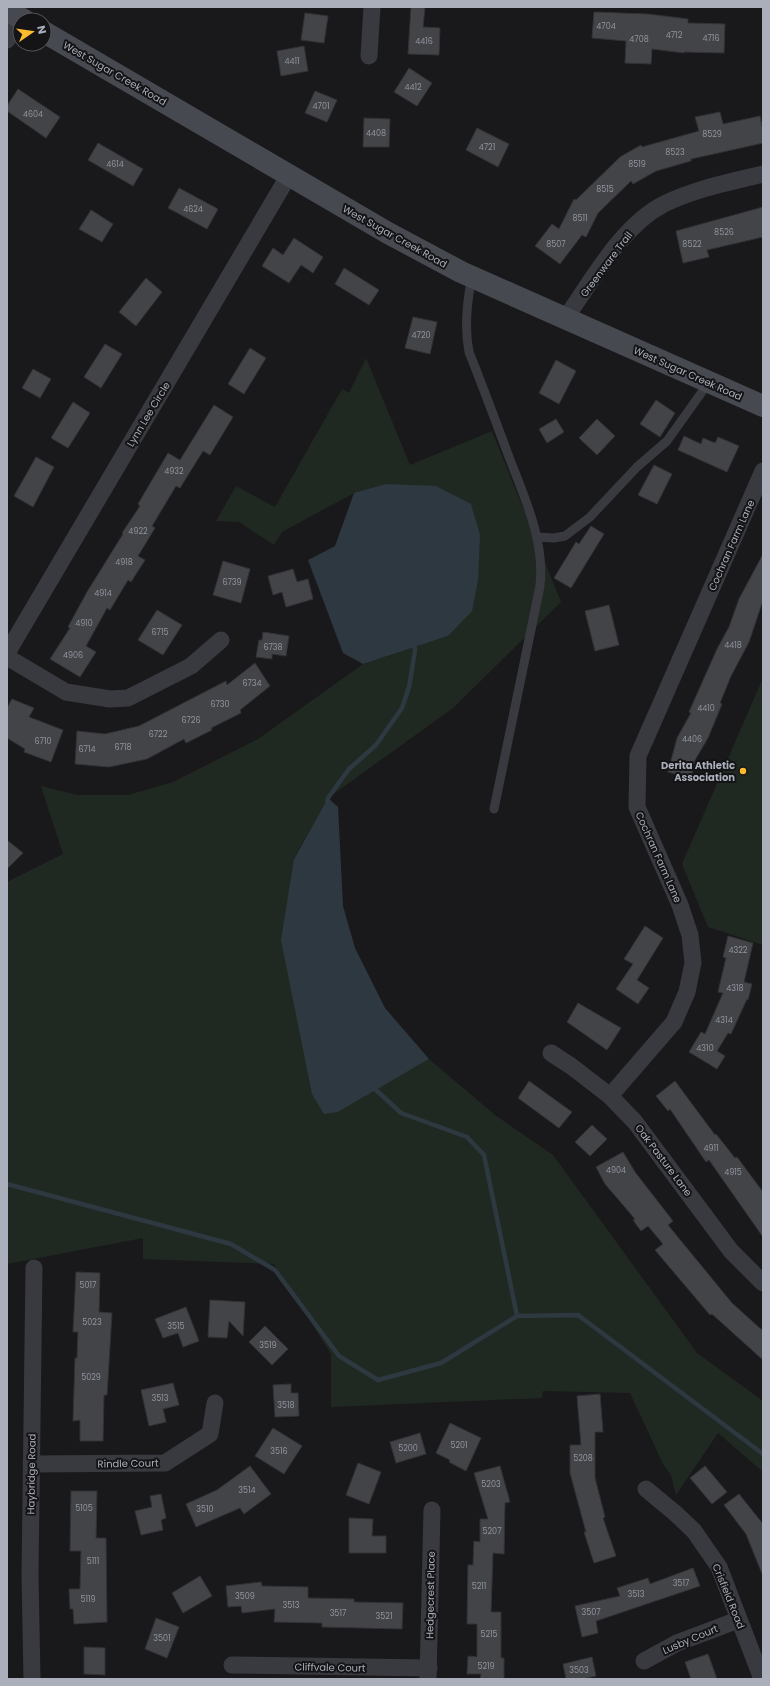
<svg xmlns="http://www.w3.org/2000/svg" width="770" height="1686" viewBox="0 0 770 1686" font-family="Poppins,sans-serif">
	<rect width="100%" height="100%" fill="#19191b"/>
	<!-- green -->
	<g fill="#202921">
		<path d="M366 358 410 465 492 431 561 602 453 708 328 798 294 858 338 1112 429 1059 495 1115 553 1155 697 1353 763 1401V1472L718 1433 676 1495 671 1475 663 1464 630 1393 543 1391 542 1398 331 1407V1354L274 1264 143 1259V1238L7 1264V882L63 854 41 786 77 795H128L173 782 258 739 363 664 448 636 354 493 282 532 274 545 239 522 216 521 236 486 275 507 342 389 349 393Z"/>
		<path d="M763 678V945L708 927 682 864Z"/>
	</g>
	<!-- water -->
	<g fill="#2d3840">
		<path d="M386 484 436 486 471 504 480 535 478 580 472 611 448 636 363 664 343 653 308 560 335 546 354 493Z"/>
		<path d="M328 798 338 807 343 906 355 948 385 1008 429 1059 338 1112 324 1114 312 1094 281 940 294 859Z"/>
	</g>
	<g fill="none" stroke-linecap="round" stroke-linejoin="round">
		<!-- stream -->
		<g stroke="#2d3840" stroke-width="4.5">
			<path d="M327 804 328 798 349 769 376 745 402 708 409 687 415 651 414 643"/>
			<path d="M370 1087 376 1090 401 1113 467 1137 484 1155 517 1316"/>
			<path d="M7 1184 231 1244 275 1270 339 1356 378 1380 441 1363 517 1316 578 1315 763 1454"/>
		</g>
	</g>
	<!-- building -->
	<g fill="#434448" stroke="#333237">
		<path d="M411 7H425L423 27 440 28 439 55 408 54Z"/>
		<path d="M594 12 648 14 688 19V23L725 24 724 53 684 52V53L652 49 651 64 625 63 626 41 592 38Z"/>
		<path d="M305 13 328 16 324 43 301 40Z"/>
		<path d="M304 46 308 71 281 76 277 51Z"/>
		<path d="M409 68 432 83 417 106 394 92Z"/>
		<path d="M18 89 60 117 46 138 7 111V106Z"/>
		<path d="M315 91 337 100 327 122 305 113Z"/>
		<path d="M720 112 723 124 760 116 763 131V143L691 159V161L656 171 633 184 631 181 598 213 586 237 582 235 560 264 535 246 552 224 559 229 574 199 576 200 620 157 641 145 642 147 699 131 695 117Z"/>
		<path d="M364 118 390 119 389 147H363Z"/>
		<path d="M477 128 509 144 498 167 466 150Z"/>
		<path d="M98 143 143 169 133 186 88 160Z"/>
		<path d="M179 188 218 209 207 229 168 208Z"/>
		<path d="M763 207V237L707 250 709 257 683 263 676 231Z"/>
		<path d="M91 210 113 224 102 242 79 229Z"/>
		<path d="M294 238 323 257 313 273 301 265 289 283 262 266 273 248 283 255Z"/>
		<path d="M344 268 379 290 369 305 335 284Z"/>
		<path d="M146 278 162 292 136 326 119 312Z"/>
		<path d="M413 317 437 322 430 354 405 348Z"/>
		<path d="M105 344 122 354 101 388 84 377Z"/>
		<path d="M250 348 266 358 244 394 228 384Z"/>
		<path d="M556 360 576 371 559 404 539 393Z"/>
		<path d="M33 369 51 379 40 398 22 388Z"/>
		<path d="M656 400 675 413 660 437 640 424Z"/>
		<path d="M73 402 90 413 68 448 51 438Z"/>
		<path d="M214 405 233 417 210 455 203 451 180 488 176 486 152 526 155 528 138 556 145 560 131 582 128 580 110 610 107 608 86 646 96 652 80 677 50 659 70 628 68 627 87 592 123 534 122 533 140 506 138 504 168 453 180 460Z"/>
		<path d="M556 419 564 432 547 443 539 429Z"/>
		<path d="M597 419 615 436 597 455 579 438Z"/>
		<path d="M684 436 701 444 703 438 715 443 718 437 739 446 727 472 678 450Z"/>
		<path d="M36 457 54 467 33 507 14 496Z"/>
		<path d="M654 465 672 474 657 504 638 495Z"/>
		<path d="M591 526 604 534 571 588 554 578 576 542 579 544Z"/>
		<path d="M763 554V600L749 642 731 676 720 703 722 704 708 738 695 760 691 778 668 772 677 738 691 713 689 712 717 649 729 627 739 599Z"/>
		<path d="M223 561 250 569 241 603 213 595Z"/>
		<path d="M293 569 297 582 308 579 313 599 286 607 282 592 273 595 268 576Z"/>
		<path d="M609 605 619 645 595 651 585 611Z"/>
		<path d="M157 610 182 625 163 655 138 640Z"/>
		<path d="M263 632 289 636 286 656 272 654V659L256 657 259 640H262Z"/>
		<path d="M255 663 270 686 240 710 241 713 211 728 212 730 186 743 184 739 147 759 109 767 75 764 77 731 105 734 139 726 226 681 227 685Z"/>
		<path d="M12 699 34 708 29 717 63 730 51 762 24 752 25 749 7 738V708Z"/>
		<path d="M7 840 23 853 7 869Z"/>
		<path d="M645 926 663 938 637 980 649 988 638 1004 616 989 633 964 624 959Z"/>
		<path d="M728 936 753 943 744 982 752 984 748 1000 747 999 731 1034 728 1033 717 1051 725 1056 717 1069 689 1052 701 1032 705 1034 723 993 718 992 726 958 723 957Z"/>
		<path d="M578 1003 621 1028 607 1050 567 1022Z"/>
		<path d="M529 1081 572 1112 559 1128 518 1098Z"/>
		<path d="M675 1081 715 1135 716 1134 735 1158 737 1157 763 1192V1237L709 1160 706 1162 670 1109 668 1111 656 1096Z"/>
		<path d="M592 1125 607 1139 590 1156 575 1142Z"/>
		<path d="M623 1152 635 1172 673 1221 668 1225 732 1303 763 1331V1360L712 1314 710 1315 655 1250 663 1244 648 1226 641 1231 633 1220 635 1219 605 1184 596 1167Z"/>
		<path d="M76 1272 100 1273 99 1312 112 1313 107 1395H104L103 1441H80V1420L73 1421 75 1358H77L78 1332H73Z"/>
		<path d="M210 1300 245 1302 243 1336 229 1321 227 1338 208 1337Z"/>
		<path d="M186 1307 199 1341 183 1347 178 1333 163 1338 155 1319Z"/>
		<path d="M265 1326 288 1349 272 1365 249 1342Z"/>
		<path d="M173 1383 179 1405 163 1409 166 1422 149 1426 141 1390Z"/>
		<path d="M291 1384V1393H298L299 1416 275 1417 273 1385Z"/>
		<path d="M600 1394 603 1432H595V1478L605 1517 603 1518 616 1556 594 1563 584 1532H586L570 1473V1445H581L577 1396Z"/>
		<path d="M450 1423 481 1438 466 1471 449 1462 450 1460 436 1453Z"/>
		<path d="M273 1428 302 1446 284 1474 255 1456Z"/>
		<path d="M420 1433 426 1454 396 1463 390 1442Z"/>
		<path d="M358 1463 381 1472 369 1504 346 1495Z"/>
		<path d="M250 1466 271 1494 244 1514 240 1508 196 1527 186 1504 217 1490Z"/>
		<path d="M500 1466 510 1502 505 1503 504 1554 493 1553 491 1612H501V1658H504V1679H480L481 1674H467L468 1656 477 1657V1624H467L468 1565H473L474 1541 480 1542V1519H488L474 1473Z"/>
		<path d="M705 1466 727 1492 712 1504 690 1478Z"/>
		<path d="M71 1491H97L96 1538H106L107 1622 74 1624 73 1609H70L69 1589H80L81 1551H70Z"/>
		<path d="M161 1494 166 1518 161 1520 163 1530 141 1535 135 1511 152 1507 150 1496Z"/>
		<path d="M739 1494 763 1524V1576L746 1534 724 1505Z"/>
		<path d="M349 1518 373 1519 372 1536H386V1553H349Z"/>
		<path d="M693 1568 700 1586 596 1621 598 1633 582 1637 575 1606 620 1596 617 1588 648 1578 650 1584Z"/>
		<path d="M200 1576 212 1596 183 1613 172 1593Z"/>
		<path d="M261 1582 262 1586 308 1587V1598L354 1599V1602L403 1603 402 1629 322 1627V1623L274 1622 275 1609 242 1613 241 1606 228 1607 226 1586Z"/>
		<path d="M156 1618 179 1627 167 1658 145 1649Z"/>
		<path d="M84 1647 105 1648V1675L84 1674Z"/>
		<path d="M708 1654 717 1679H691L685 1662Z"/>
		<path d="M592 1657 596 1676 582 1679H566L563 1664Z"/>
	</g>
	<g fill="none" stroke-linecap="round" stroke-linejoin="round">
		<!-- service -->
		<g stroke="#393a40" stroke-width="9">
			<path d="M472 277C467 301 464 327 469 352 483 387 496 422 509 457 525 499 545 541 540 586L494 809"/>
			<path d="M537 537 554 538 565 536 590 517 637 467 667 441 709 382"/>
		</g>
		<!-- minor -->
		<g stroke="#393a40" stroke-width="17">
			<path d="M7 40 20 18"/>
			<path d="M369 56 372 7"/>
			<path d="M565 319C592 281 621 226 664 204 694 189 730 182 763 174"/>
			<path d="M7 653 289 175"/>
			<path d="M7 657 66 692 110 699 128 698 191 666 221 640"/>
			<path d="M551 1053 571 1066 610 1096 635 1122 731 1251 763 1283"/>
			<path d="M610 1096 674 1022 687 992 693 963 690 935 680 905 637 807 638 756 763 471"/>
			<path d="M31 1464 165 1463 210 1434 215 1403"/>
			<path d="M646 1489 675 1513 694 1531 719 1567 762 1679"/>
			<path d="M644 1661 677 1643 738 1620"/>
			<path d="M232 1665 429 1668"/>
			<path d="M32 1679 30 1575 34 1268"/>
			<path d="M428 1679 432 1510"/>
		</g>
		<!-- secondary -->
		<g stroke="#474950" stroke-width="22">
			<path d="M7 10 24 20"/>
			<path d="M44 32 388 233 461 272 763 406"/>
		</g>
	</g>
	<!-- markers -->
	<circle fill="#fcba2f" stroke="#141416" stroke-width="1.5" cx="743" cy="771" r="4"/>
	<g text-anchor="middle" stroke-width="4" stroke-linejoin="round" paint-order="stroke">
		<!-- number labels -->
		<g font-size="8" fill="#90949e">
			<text x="606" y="29">4704</text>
			<text x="674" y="38">4712</text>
			<text x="711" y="41">4716</text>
			<text x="639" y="42">4708</text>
			<text x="424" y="44">4416</text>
			<text x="292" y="64">4411</text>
			<text x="413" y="90">4412</text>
			<text x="321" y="109">4701</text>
			<text x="33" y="117">4604</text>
			<text x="376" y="136">4408</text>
			<text x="712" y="137">8529</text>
			<text x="487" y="150">4721</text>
			<text x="675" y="155">8523</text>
			<text x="115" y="167">4614</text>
			<text x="637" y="167">8519</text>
			<text x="605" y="192">8515</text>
			<text x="193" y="212">4624</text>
			<text x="580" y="221">8511</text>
			<text x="724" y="235">8526</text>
			<text x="556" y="247">8507</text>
			<text x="692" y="247">8522</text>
			<text x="421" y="338">4720</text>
			<text x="174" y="474">4932</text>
			<text x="138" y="534">4922</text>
			<text x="124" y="565">4918</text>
			<text x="232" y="585">6739</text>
			<text x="103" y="596">4914</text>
			<text x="84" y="626">4910</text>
			<text x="160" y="635">6715</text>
			<text x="733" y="648">4418</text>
			<text x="273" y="650">6738</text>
			<text x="73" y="658">4906</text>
			<text x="252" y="686">6734</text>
			<text x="220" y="707">6730</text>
			<text x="706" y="711">4410</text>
			<text x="191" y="723">6726</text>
			<text x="158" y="737">6722</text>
			<text x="692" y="742">4406</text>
			<text x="43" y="744">6710</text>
			<text x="123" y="750">6718</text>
			<text x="87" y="752">6714</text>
			<text x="738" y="953">4322</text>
			<text x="735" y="991">4318</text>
			<text x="724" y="1023">4314</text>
			<text x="705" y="1051">4310</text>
			<text x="711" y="1151">4911</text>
			<text x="616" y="1173">4904</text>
			<text x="733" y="1175">4915</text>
			<text x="88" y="1288">5017</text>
			<text x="92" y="1325">5023</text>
			<text x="176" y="1329">3515</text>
			<text x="268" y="1348">3519</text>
			<text x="91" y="1380">5029</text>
			<text x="160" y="1401">3513</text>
			<text x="286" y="1408">3518</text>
			<text x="459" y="1448">5201</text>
			<text x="408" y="1451">5200</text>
			<text x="279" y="1454">3516</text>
			<text x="583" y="1461">5208</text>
			<text x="491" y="1487">5203</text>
			<text x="247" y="1493">3514</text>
			<text x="84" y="1511">5105</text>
			<text x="205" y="1512">3510</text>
			<text x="492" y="1534">5207</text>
			<text x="93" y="1564">5111</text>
			<text x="681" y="1586">3517</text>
			<text x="479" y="1589">5211</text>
			<text x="636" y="1597">3513</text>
			<text x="245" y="1599">3509</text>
			<text x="88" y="1602">5119</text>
			<text x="291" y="1608">3513</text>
			<text x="591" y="1615">3507</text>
			<text x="338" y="1616">3517</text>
			<text x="384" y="1619">3521</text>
			<text x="489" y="1637">5215</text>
			<text x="162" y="1641">3501</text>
			<text x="486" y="1669">5219</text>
			<text x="579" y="1673">3503</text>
		</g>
		<!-- street labels -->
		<g font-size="10" fill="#aaafbb" stroke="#141416">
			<text transform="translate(115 73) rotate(30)" y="4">West Sugar Creek Road</text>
			<text transform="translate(395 236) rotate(29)" y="4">West Sugar Creek Road</text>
			<text transform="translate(606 264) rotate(-53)" y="4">Greenware Trail</text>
			<text transform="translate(688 373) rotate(24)" y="4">West Sugar Creek Road</text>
			<text transform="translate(148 414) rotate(-59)" y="4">Lynn Lee Circle</text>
			<text transform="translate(731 545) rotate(-66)" y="4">Cochran Farm Lane</text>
			<text transform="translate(659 857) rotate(66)" y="4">Cochran Farm Lane</text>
			<text transform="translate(664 1160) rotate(53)" y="4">Oak Pasture Lane</text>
			<text transform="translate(128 1463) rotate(-1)" y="4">Rindle Court</text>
			<text transform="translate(31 1474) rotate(-89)" y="4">Haybridge Road</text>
			<text transform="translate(430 1595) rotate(-89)" y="4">Hedgecrest Place</text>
			<text transform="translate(729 1596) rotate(68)" y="4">Crisfield Road</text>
			<text transform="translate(690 1639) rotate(-23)" y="4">Lusby Court</text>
			<text transform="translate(330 1667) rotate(1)" y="4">Cliffvale Court</text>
		</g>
		<!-- poi labels -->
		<g font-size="10" font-weight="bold" fill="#aaafbb" stroke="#141416" text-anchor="end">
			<text x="735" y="769">Derita Athletic<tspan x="735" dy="12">Association</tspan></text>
		</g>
	</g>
	<!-- border -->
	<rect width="770" height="1686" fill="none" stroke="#aaafbb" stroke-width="16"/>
	<!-- north arrow -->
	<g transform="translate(32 32) rotate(77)"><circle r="19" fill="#141416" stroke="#505258"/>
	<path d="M0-3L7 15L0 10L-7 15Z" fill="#fcba2f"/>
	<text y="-6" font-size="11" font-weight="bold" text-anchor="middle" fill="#aaafbb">N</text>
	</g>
</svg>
